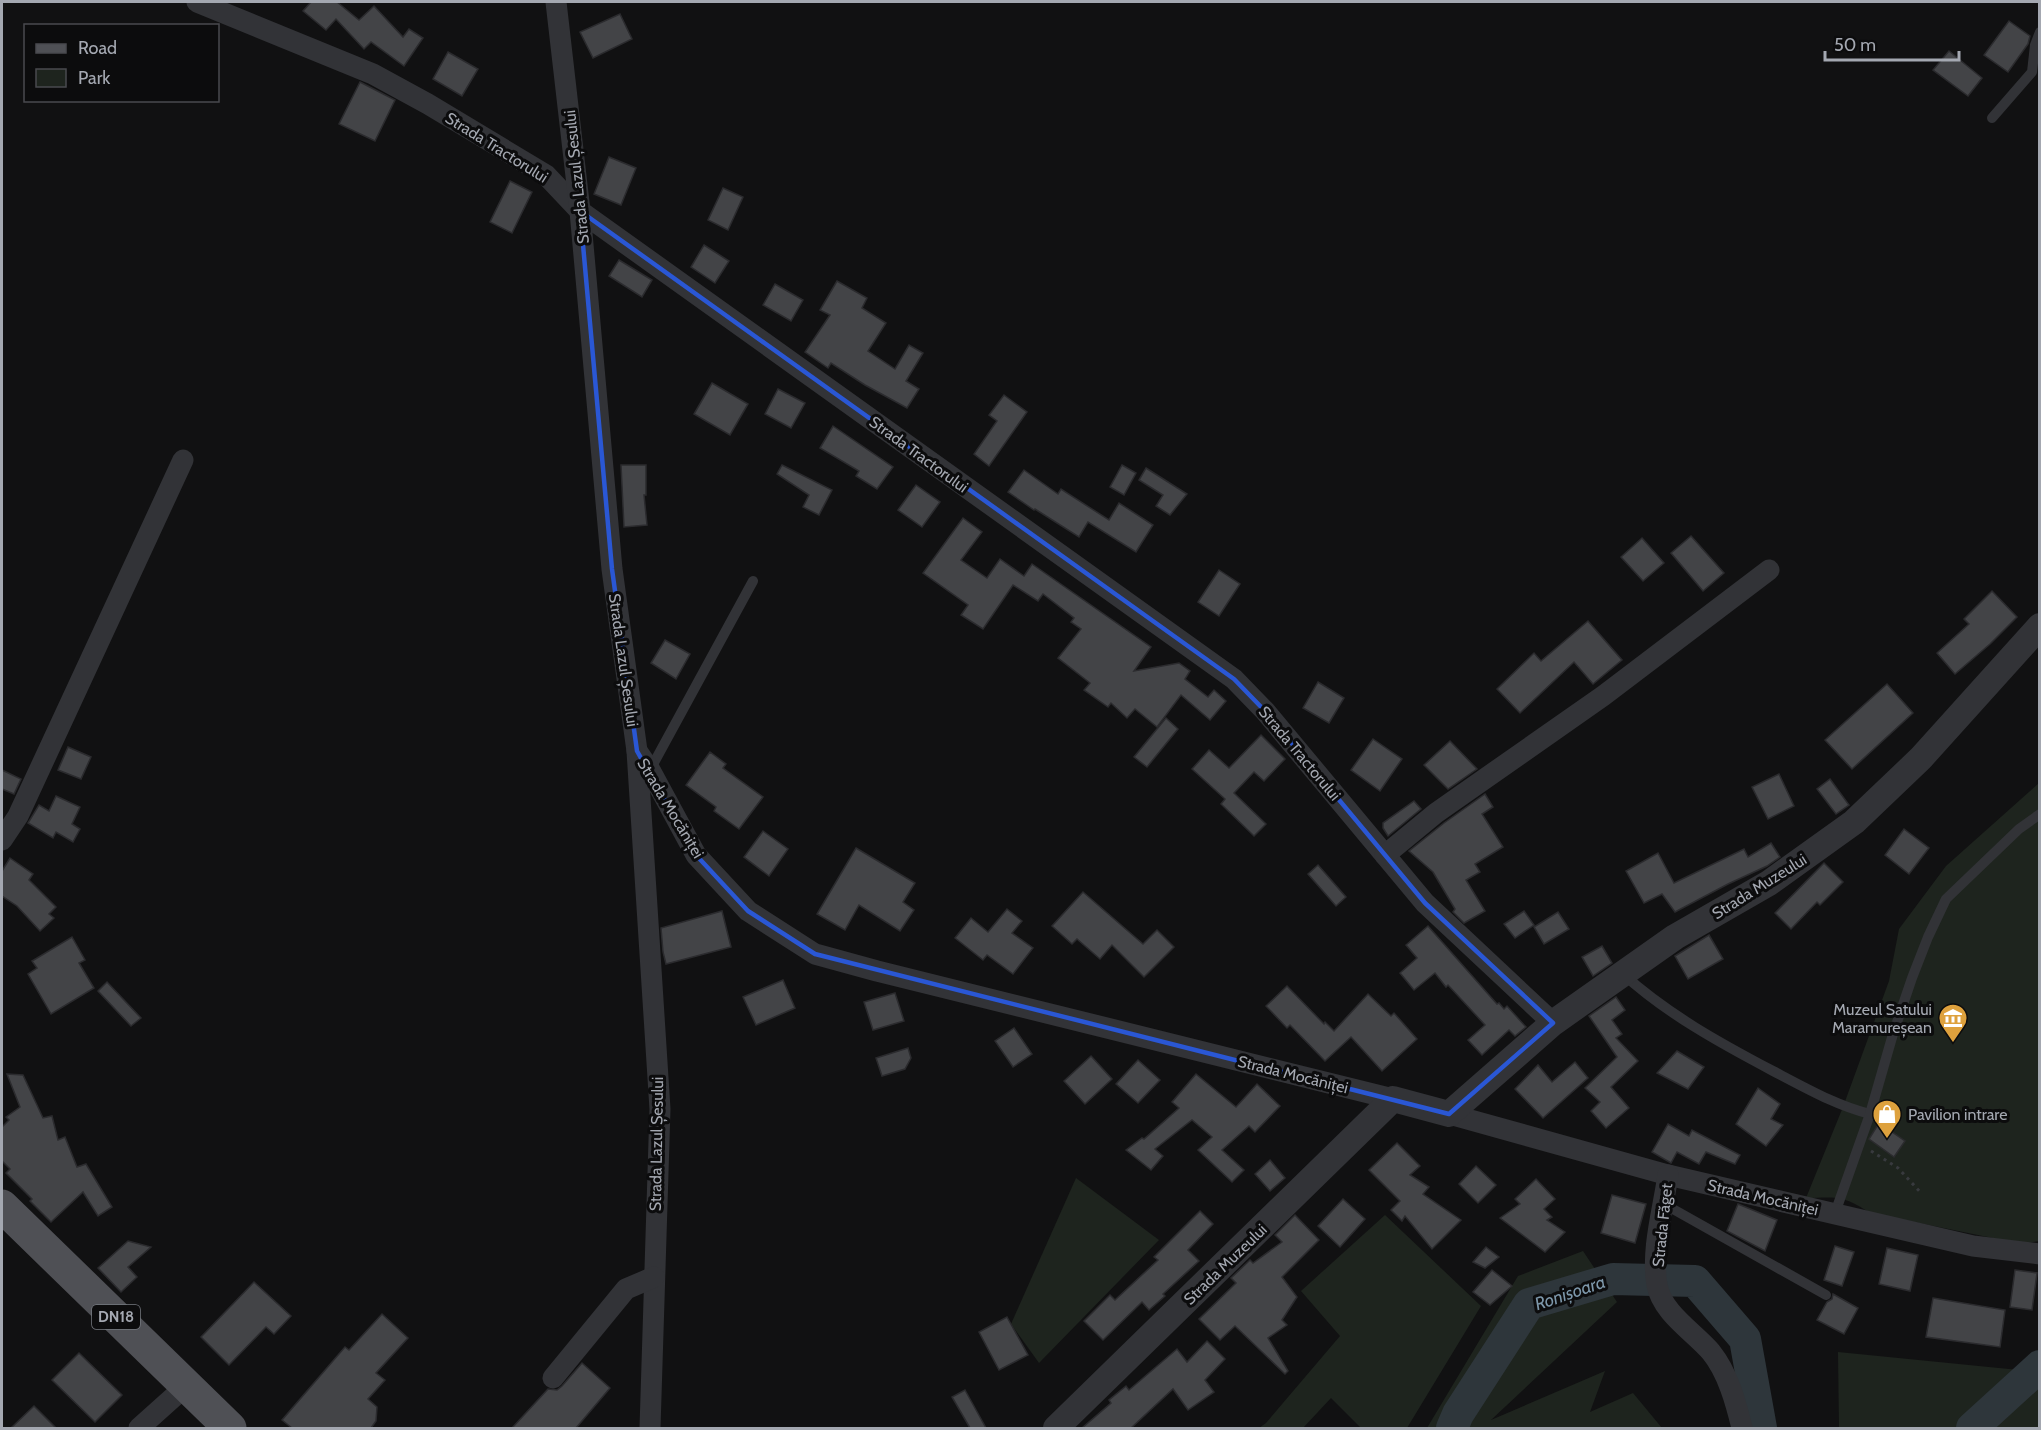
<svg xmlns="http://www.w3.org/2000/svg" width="2041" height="1430" viewBox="0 0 2041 1430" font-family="Cabin,sans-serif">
	<rect width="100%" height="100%" fill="#111112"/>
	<!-- green -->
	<g fill="#1e241e">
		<path d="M2039 783V1241L2022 1244 1870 1213C1844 1195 1836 1197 1806 1198L1843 1107 1889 981 1899 929 1946 866Z"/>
		<path d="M1076 1178 1159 1240 1039 1363 1011 1324Z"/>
		<path d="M1385 1215 1481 1306 1407 1428H1361L1331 1398 1303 1428H1259L1266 1423 1340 1336 1301 1291Z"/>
		<path d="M1583 1251 1617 1302 1491 1420 1605 1371 1590 1412 1633 1393 1662 1428H1427L1518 1276Z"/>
		<path d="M1838 1352 2039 1372V1428H1839Z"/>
	</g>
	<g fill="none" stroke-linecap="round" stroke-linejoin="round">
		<!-- river -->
		<g stroke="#2e363b" stroke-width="32">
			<path d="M1452 1428 1458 1414 1529 1304 1613 1279 1695 1281 1745 1339 1761 1428"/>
			<path d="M1972 1428 2040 1366"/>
		</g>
	</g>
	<!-- building -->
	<g fill="#434447" stroke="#2b2b2e" stroke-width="1.5">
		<path d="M311 2H337L359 20 374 6 403 37 409 29 423 38 404 66 371 42 364 49 336 19 326 30 303 11Z"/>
		<path d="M620 14 632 39 593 58 580 32Z"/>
		<path d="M2009 21 2030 36 2028 44 2008 72 1984 55Z"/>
		<path d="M1949 51 1982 78 1968 96 1933 70Z"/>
		<path d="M448 52 478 69 462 96 433 79Z"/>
		<path d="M360 82 395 100 375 141 339 124Z"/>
		<path d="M609 157 636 168 621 205 594 194Z"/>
		<path d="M510 181 532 192 512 233 490 222Z"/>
		<path d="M723 188 743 197 728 230 708 220Z"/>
		<path d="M704 245 729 261 715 283 691 267Z"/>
		<path d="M619 260 652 280 642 297 609 276Z"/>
		<path d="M837 281 867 298 862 308 886 323 868 351 895 369 909 345 923 353 906 381 919 389 907 408 865 385 831 363 828 368 805 352 830 315 820 310Z"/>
		<path d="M775 284 803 300 791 321 763 305Z"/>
		<path d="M712 383 748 404 730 435 694 414Z"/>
		<path d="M778 389 805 403 791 428 765 414Z"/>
		<path d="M1004 395 1027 412 989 466 974 454 997 421 989 415Z"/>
		<path d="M833 426 893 467 877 489 856 476 859 471 820 448Z"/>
		<path d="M621 465H646V495H644L647 525 624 527Z"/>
		<path d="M782 465 832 490 819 515 803 507 809 495 777 474Z"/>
		<path d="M1122 465 1136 473 1124 495 1110 487Z"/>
		<path d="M1146 468 1187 494 1170 515 1156 506 1163 495 1139 480Z"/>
		<path d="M1024 470 1058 494 1061 489 1109 520 1119 503 1153 525 1136 552 1088 522 1079 537 1035 509 1034 510 1008 492Z"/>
		<path d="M916 485 940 502 922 527 898 510Z"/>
		<path d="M963 518 982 532 961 560 987 578 1000 559 1024 576 1032 564 1151 647 1134 671 1179 663 1190 671 1185 679 1208 697 1214 690 1226 701 1210 720 1181 695 1157 727 1135 709 1127 718 1111 703 1108 707 1084 690 1090 683 1058 658 1081 629 1071 622 1074 618 1043 594 1038 601 1013 585 983 629 961 615 968 605 923 573Z"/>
		<path d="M1691 536 1724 573 1703 591 1671 553Z"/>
		<path d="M1642 538 1664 563 1643 581 1621 557Z"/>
		<path d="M1219 570 1240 584 1219 616 1198 602Z"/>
		<path d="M1992 591 2017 617 1990 644 1955 674 1937 653 1969 624 1964 619Z"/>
		<path d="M1588 621 1622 660 1593 684 1574 662 1520 713 1497 689 1534 653 1541 661Z"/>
		<path d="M665 640 690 654 676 679 651 663Z"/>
		<path d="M1318 682 1344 698 1329 723 1303 708Z"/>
		<path d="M1887 684 1913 713 1852 769 1825 740Z"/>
		<path d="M1166 718 1178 729 1147 767 1134 757Z"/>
		<path d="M1261 735 1285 759 1264 781 1254 772 1234 793 1266 824 1254 836 1221 804 1225 799 1192 769 1209 750 1229 768Z"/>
		<path d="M1373 739 1402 759 1380 791 1351 770Z"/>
		<path d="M1450 741 1477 769 1448 789 1424 765Z"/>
		<path d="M68 747 91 757 81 779 58 770Z"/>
		<path d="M710 752 726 764 723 768 763 797 739 829 714 811 716 807 686 785Z"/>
		<path d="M2 770 21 779 14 794 2 789Z"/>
		<path d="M1779 774 1794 806 1768 819 1752 787Z"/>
		<path d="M1830 779 1849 805 1836 814 1817 789Z"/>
		<path d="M1485 794 1493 807 1482 814 1503 847 1475 864 1480 872 1466 880 1485 911 1464 923 1453 912 1455 909 1433 872 1409 851 1444 823Z"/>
		<path d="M56 796 80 807 72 824 80 829 73 842 56 832 53 838 28 823 39 805 49 811Z"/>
		<path d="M1414 801 1421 809 1388 836 1383 828V823Z"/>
		<path d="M1904 829 1929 848 1909 874 1885 855Z"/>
		<path d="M763 831 788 849 769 876 744 857Z"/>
		<path d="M1771 843 1780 857 1767 866 1728 884 1675 912 1662 894 1644 903 1626 871 1658 853 1674 883 1744 849 1748 857Z"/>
		<path d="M856 848 915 883 903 902 914 910 900 931 859 905 845 930 817 914Z"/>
		<path d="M10 858 33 874 29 880 56 907 49 914 54 918 40 931 17 906 2 896V871Z"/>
		<path d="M1824 863 1843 882 1820 905 1817 902 1791 929 1775 913Z"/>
		<path d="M1318 865 1346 897 1336 906 1308 874Z"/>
		<path d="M1083 892 1143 944 1157 930 1174 947 1144 977 1112 945 1100 959 1077 939 1072 944 1052 926Z"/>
		<path d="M1007 909 1022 921 1012 933 1033 948 1013 974 987 955 983 960 955 938 971 918 988 932Z"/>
		<path d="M722 911 731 947 666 964 663 952 661 928Z"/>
		<path d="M1524 911 1534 925 1515 938 1504 924Z"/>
		<path d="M1558 912 1569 929 1544 944 1534 927Z"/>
		<path d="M1428 926 1497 1004 1499 1003 1504 1009 1507 1006 1526 1027 1515 1036 1509 1030 1482 1055 1468 1040 1485 1025 1448 985 1446 987 1435 973 1414 990 1400 973 1417 958 1406 945Z"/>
		<path d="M1709 935 1723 959 1688 979 1675 956Z"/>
		<path d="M72 937 85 960 79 963 94 988 51 1014 28 974 37 968 32 961Z"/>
		<path d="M1602 946 1612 963 1593 976 1582 957Z"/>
		<path d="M783 980 795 1008 756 1025 743 997Z"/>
		<path d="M107 982 141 1018 131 1026 98 991Z"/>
		<path d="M1287 986 1324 1024 1325 1022 1334 1031 1368 994 1391 1016 1394 1013 1417 1039 1382 1071 1351 1037 1325 1061 1290 1025 1287 1028 1266 1006Z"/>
		<path d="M895 993 904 1021 873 1030 864 1002Z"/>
		<path d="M1616 997 1625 1010 1612 1020 1622 1034 1616 1038 1638 1061 1611 1087 1629 1108 1606 1128 1591 1111 1600 1102 1585 1088 1617 1057 1589 1016Z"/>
		<path d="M1014 1028 1032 1054 1013 1067 995 1041Z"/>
		<path d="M908 1048 911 1058 905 1069 882 1076 876 1058Z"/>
		<path d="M1677 1051 1704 1067 1688 1089 1657 1073Z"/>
		<path d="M1091 1056 1112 1079 1085 1104 1064 1081Z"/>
		<path d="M1138 1060 1160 1080 1138 1103 1116 1084Z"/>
		<path d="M1575 1062 1588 1078 1543 1118 1515 1089 1538 1065 1552 1082Z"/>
		<path d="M7 1074 23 1075 43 1118 52 1116 58 1140 65 1137 77 1167 86 1164 112 1207 98 1216 83 1192 51 1222 30 1201 32 1199 6 1173 10 1169 2 1161V1127L9 1120 6 1117 20 1107Z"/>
		<path d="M1196 1074 1236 1107 1257 1084 1280 1106 1255 1132 1249 1126 1222 1150 1244 1170 1232 1182 1198 1150 1212 1137 1192 1120 1155 1149 1163 1156 1151 1170 1126 1150 1142 1138 1144 1139 1179 1108 1172 1102Z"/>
		<path d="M1758 1088 1780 1104 1771 1119 1783 1125 1766 1146 1736 1124Z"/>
		<path d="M1879 1123 1905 1141 1894 1157 1869 1139Z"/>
		<path d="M1668 1124 1689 1136 1692 1130 1740 1155 1735 1164 1706 1152 1699 1164 1677 1152 1671 1163 1652 1152Z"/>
		<path d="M1397 1143 1420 1166 1410 1175 1429 1187 1423 1194 1461 1220 1432 1249 1405 1216 1402 1221 1391 1210 1400 1201 1369 1170Z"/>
		<path d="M1270 1160 1285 1178 1270 1191 1255 1174Z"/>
		<path d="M1476 1166 1496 1185 1478 1203 1459 1184Z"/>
		<path d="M1536 1179 1555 1199 1544 1209 1552 1217 1547 1220 1565 1232 1545 1252 1500 1218 1520 1204 1515 1199Z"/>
		<path d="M1612 1195 1646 1204 1635 1243 1601 1233Z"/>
		<path d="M1343 1199 1365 1219 1340 1247 1318 1226Z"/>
		<path d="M1738 1204 1777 1220 1765 1251 1727 1231Z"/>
		<path d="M1200 1211 1213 1224 1188 1250 1199 1261 1163 1294 1165 1296 1149 1310 1142 1302 1103 1340 1084 1321 1110 1295 1115 1300 1158 1260 1154 1257Z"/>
		<path d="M1295 1215 1319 1240 1282 1277 1297 1297 1282 1320 1287 1325 1268 1338 1288 1371 1285 1374 1235 1326 1220 1340 1199 1319 1236 1283 1231 1278 1250 1260 1253 1263 1282 1242 1275 1235Z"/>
		<path d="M128 1241 151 1247 128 1267 137 1277 121 1292 98 1268Z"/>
		<path d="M1835 1246 1854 1252 1842 1286 1824 1280Z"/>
		<path d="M1486 1247 1499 1257 1485 1268 1473 1262Z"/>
		<path d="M1887 1248 1918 1255 1910 1291 1879 1284Z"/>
		<path d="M1492 1270 1512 1286 1490 1305 1473 1292Z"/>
		<path d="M2015 1270 2037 1273 2032 1310 2010 1307Z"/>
		<path d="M254 1282 291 1316 274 1334 266 1327 229 1365 201 1337Z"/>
		<path d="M1833 1294 1858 1308 1844 1334 1817 1320 1827 1302 1832 1299Z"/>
		<path d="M1933 1298 2005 1310 2000 1347 1926 1337Z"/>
		<path d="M382 1314 408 1338 376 1373 385 1380 368 1399 377 1407 376 1421 371 1428H292L282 1420 345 1347 349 1350Z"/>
		<path d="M1007 1317 1028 1355 999 1370 979 1332Z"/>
		<path d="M1207 1341 1225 1359 1205 1380 1214 1392 1188 1410 1173 1389 1131 1428H1082L1111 1403 1109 1400 1126 1386 1129 1390 1177 1349 1187 1362Z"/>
		<path d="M79 1353 122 1395 95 1422 52 1380Z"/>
		<path d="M582 1363 610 1388 576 1428H512L548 1389 557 1390 562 1386Z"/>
		<path d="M965 1390 986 1428H970L952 1397Z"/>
		<path d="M34 1406 56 1428H11Z"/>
	</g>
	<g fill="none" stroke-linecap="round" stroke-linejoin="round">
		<!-- path -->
		<path stroke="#383a3e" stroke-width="3" stroke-dasharray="3 4.5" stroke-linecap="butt" d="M1871 1151 1898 1168 1922 1194"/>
		<!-- service -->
		<g stroke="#323337" stroke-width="10">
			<path d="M1992 118 2032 72 2035 45 2040 32"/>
			<path d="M650 770 753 581"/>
			<path d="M1622 973C1667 1014 1720 1043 1773 1071 1806 1088 1835 1105 1870 1114"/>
			<path d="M1664 1204 1826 1295"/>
			<path d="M1835 1213 1870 1114 1893 1034 1912 978 1928 937 1946 899 2019 829 2040 814"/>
		</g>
		<!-- minor -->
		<g stroke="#323337" stroke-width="21">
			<path d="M197 2 373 74 428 104 546 175 580 211 1234 679 1265 711 1425 903 1553 1023"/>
			<path d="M556 2 580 211 612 569 637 751 660 1109 650 1428"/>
			<path d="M637 751 650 770 696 855 748 911 815 954 877 971 1393 1099"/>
			<path d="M2 840 18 816 183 460"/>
			<path d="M1385 855 1436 813 1603 696 1769 570"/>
			<path d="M1449 1114 1668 1175 1973 1246 2040 1254"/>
			<path d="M1668 1175C1663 1210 1651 1250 1657 1285 1662 1313 1694 1332 1711 1352 1728 1373 1736 1403 1742 1428"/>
			<path d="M553 1378 626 1289 654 1277"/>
			<path d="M139 1428 187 1385"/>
		</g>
		<!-- tertiary -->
		<path stroke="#323337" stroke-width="26" d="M1056 1428 1393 1099 1449 1114 1553 1023 1675 937 1769 883 1854 822 1921 758 2040 626"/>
		<!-- primary -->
		<path stroke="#4f5055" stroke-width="33" d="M2 1206 230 1428"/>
	</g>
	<!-- marked area -->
	<path fill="none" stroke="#2a57d4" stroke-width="4.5" stroke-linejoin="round" d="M580 211 1234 679 1265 711 1425 903 1553 1023 1449 1114 815 954 748 911 696 855 637 751 612 569Z"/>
	<!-- icons -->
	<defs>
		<g id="museum-pin" transform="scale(1.5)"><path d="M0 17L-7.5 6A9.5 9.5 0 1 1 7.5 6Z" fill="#dea13d" stroke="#0c0c0d"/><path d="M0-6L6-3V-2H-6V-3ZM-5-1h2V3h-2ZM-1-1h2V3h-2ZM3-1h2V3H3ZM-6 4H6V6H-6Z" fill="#fff"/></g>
		<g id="shop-pin" transform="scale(1.5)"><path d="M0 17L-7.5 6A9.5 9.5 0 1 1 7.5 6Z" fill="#dea13d" stroke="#0c0c0d"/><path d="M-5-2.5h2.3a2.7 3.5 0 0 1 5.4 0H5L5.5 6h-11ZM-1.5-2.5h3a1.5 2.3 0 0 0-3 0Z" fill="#fff"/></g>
	</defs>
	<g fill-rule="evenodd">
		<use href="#museum-pin" x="1953" y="1018"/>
		<use href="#shop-pin" x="1887" y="1114"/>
	</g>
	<g text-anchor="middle" stroke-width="6" stroke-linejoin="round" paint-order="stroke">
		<!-- shield labels -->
		<rect fill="#0c0c0d" stroke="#767980" stroke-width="1.5" x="92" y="1305" width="48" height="24" rx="4.5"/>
		<g font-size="15" font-weight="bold" fill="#a4a8b1">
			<text x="116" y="1322">DN18</text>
		</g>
		<!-- street labels -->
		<g font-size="16" fill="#a4a8b1" stroke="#0c0c0d">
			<text transform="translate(497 147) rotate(32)" y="6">Strada Tractorului</text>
			<text transform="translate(576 177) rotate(-96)" y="6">Strada Lazul Șesului</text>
			<text transform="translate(919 454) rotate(36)" y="6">Strada Tractorului</text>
			<text transform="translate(624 660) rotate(82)" y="6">Strada Lazul Șesului</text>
			<text transform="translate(1300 753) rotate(50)" y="6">Strada Tractorului</text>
			<text transform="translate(671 808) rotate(59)" y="6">Strada Mocăniței</text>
			<text transform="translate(1759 886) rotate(-32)" y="6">Strada Muzeului</text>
			<text transform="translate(1293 1074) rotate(14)" y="6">Strada Mocăniței</text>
			<text transform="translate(656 1144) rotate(-89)" y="6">Strada Lazul Șesului</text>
			<text transform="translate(1763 1197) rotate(13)" y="6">Strada Mocăniței</text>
			<text transform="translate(1662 1225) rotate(-84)" y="6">Strada Făget</text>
			<text transform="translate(1225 1264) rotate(-44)" y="6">Strada Muzeului</text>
		</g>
		<!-- poi labels -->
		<g font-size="16" fill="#a4a8b1" stroke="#0c0c0d" text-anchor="end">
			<text x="1932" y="1015">Muzeul Satului<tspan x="1932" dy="18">Maramureșean</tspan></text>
			<text x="1908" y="1120" text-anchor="start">Pavilion intrare</text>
		</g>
		<!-- water labels -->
		<g font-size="18" font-style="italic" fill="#7d97aa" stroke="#0c0c0d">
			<text transform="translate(1570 1293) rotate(-19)" y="6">Ronișoara</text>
		</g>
	</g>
	<!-- border -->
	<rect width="2041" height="1430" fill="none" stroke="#a4a8b1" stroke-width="6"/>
	<!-- legend -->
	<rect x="24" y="24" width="195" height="78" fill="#0c0c0d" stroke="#494a4f" stroke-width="1.5"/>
	<rect x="36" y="44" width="30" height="9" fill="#4f5055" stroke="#494a4f" stroke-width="1.5"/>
	<text x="78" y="54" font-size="18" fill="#a4a8b1">Road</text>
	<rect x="36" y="69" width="30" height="18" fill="#1e241e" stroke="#494a4f" stroke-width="1.5"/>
	<text x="78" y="84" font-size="18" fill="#a4a8b1">Park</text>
	<!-- scale -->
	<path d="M1825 51v9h134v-9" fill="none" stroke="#a4a8b1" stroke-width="3"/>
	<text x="1834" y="51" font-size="18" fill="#a4a8b1" stroke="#0c0c0d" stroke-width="4.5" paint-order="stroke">50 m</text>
</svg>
